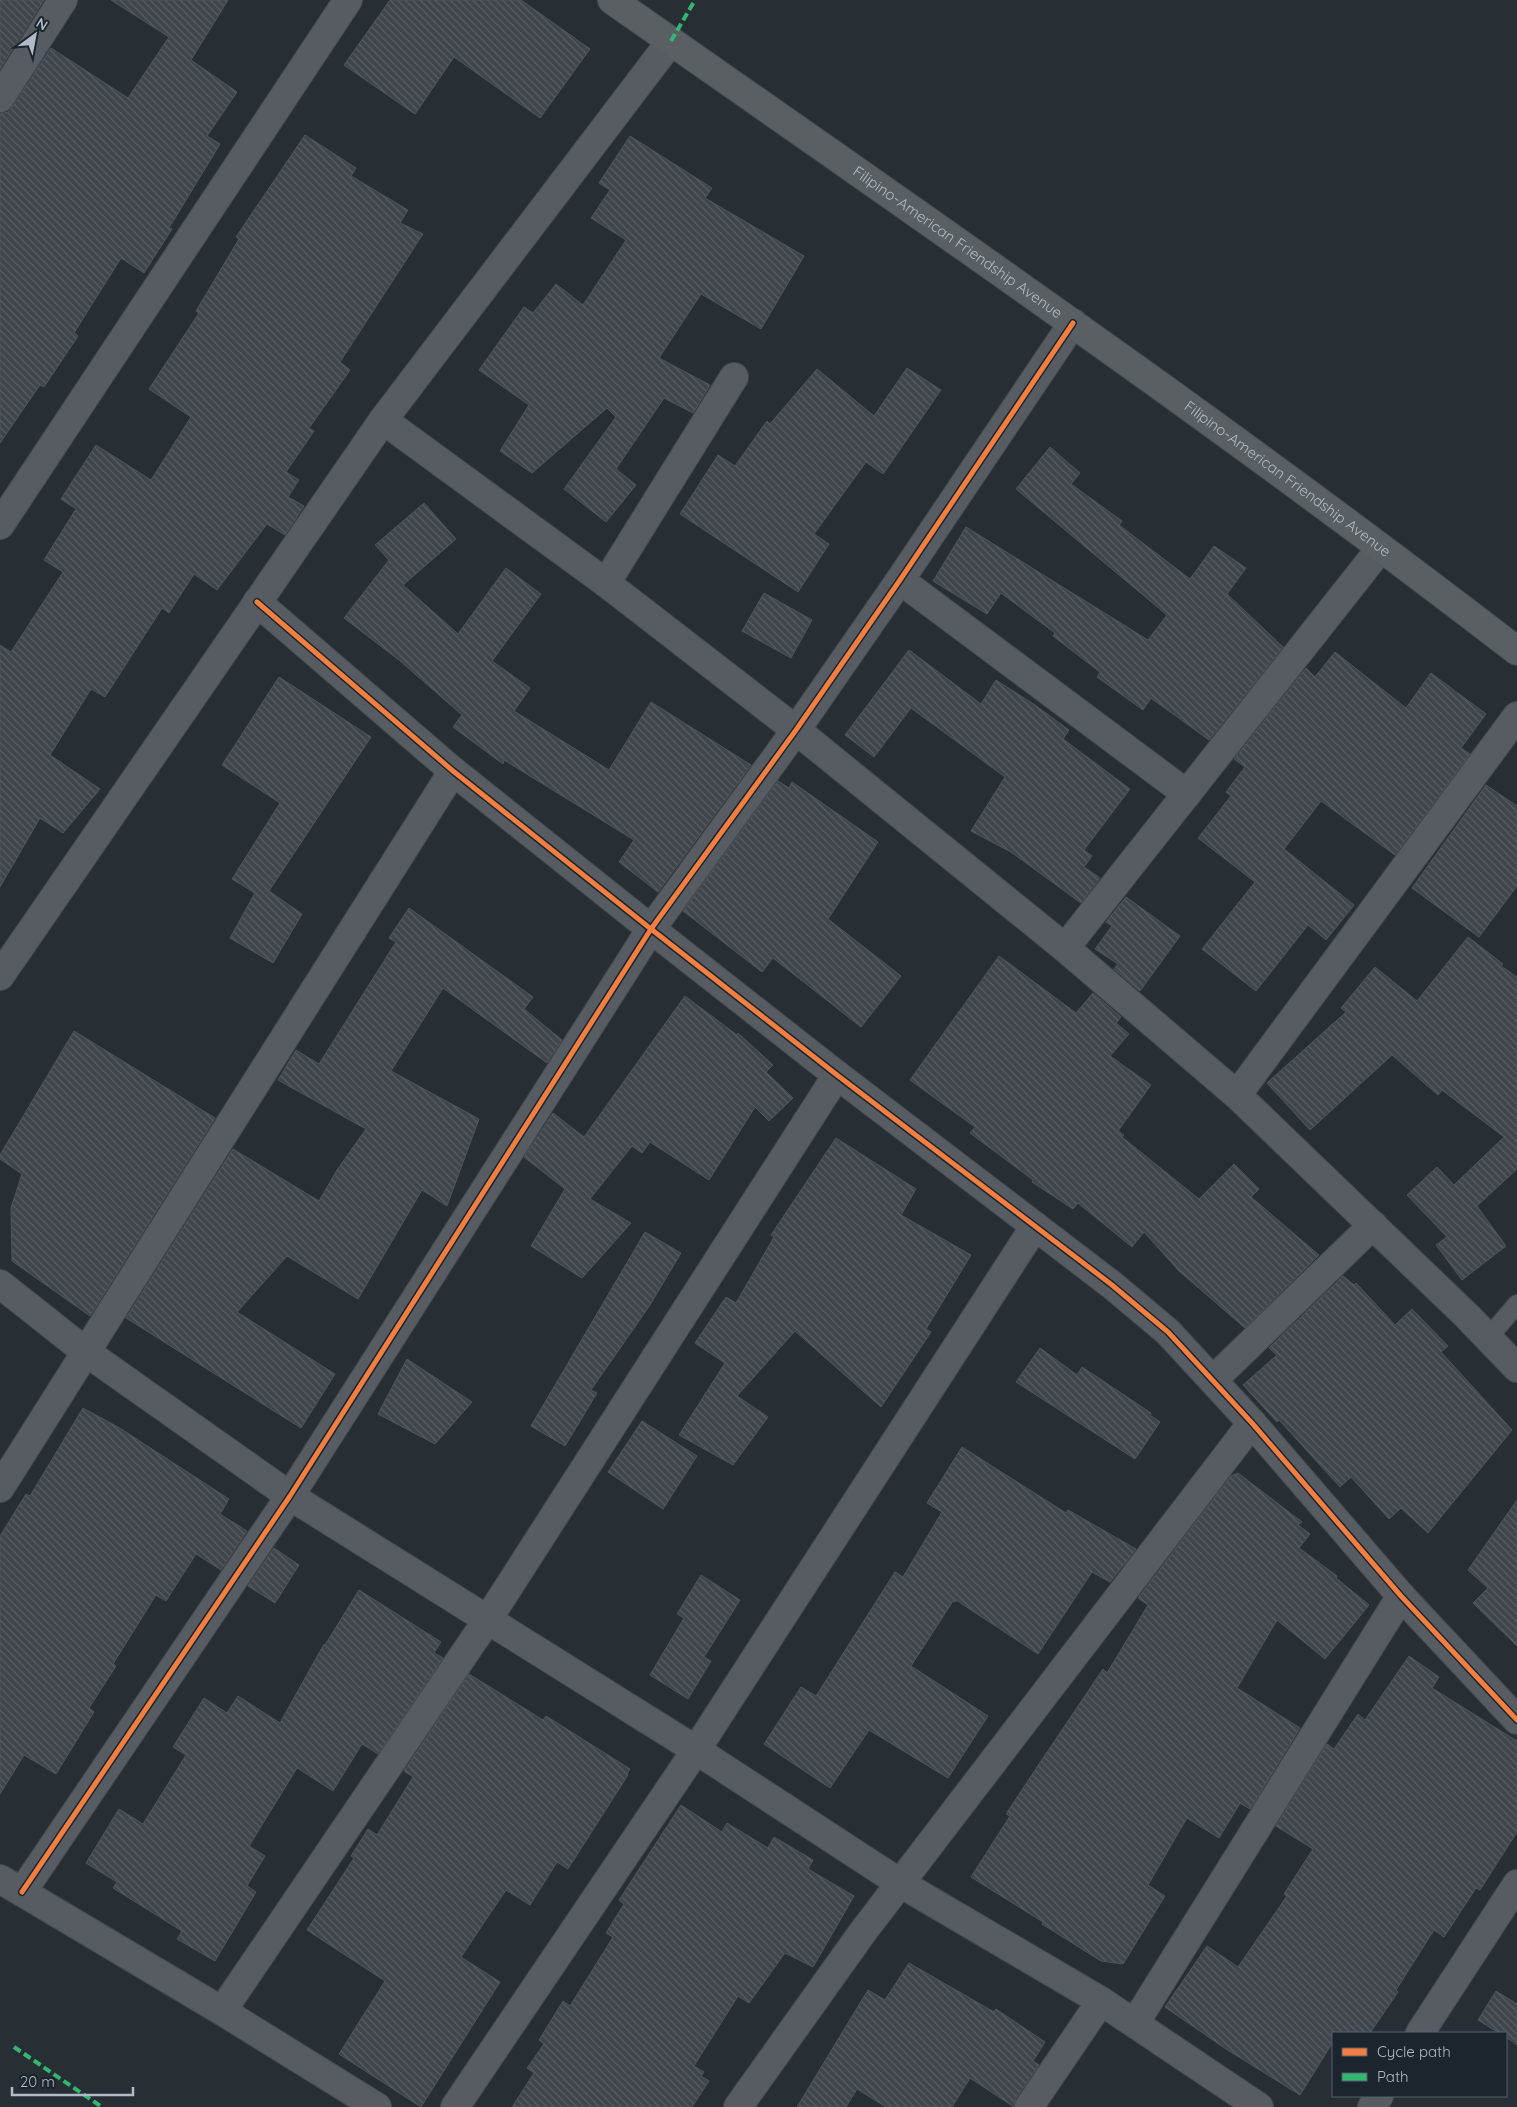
<svg xmlns="http://www.w3.org/2000/svg" width="1517" height="2107" viewBox="0 0 1517 2107" font-family="Quicksand,sans-serif">
	<defs>
		<pattern id="building-back-hatch" width="6" height="6" patternUnits="userSpaceOnUse" patternTransform="scale(1.25)"><rect width="6" height="6" fill="#3f454a"/><path d="M-1 5l2 2M0 0l6 6M5-1l2 2" fill="none" stroke="#585e63"/></pattern>
	</defs>
	<rect width="100%" height="100%" fill="#272e34"/>
	<!-- building -->
	<g fill="url(#building-back-hatch)" stroke="#4f565b">
		<path d="M0 0H44L0 69Z"/>
		<path d="M111 0H228L191 60 237 92 207 136 220 144 169 228 172 229 144 273 121 258 74 333 78 336 44 387 40 385 0 443V114L8 112 13 106 51 48 128 98 169 37Z"/>
		<path d="M390 0H521L590 49 540 118 454 57 415 114 344 65Z"/>
		<path d="M305 135 356 168 351 176 408 210 400 223 423 234 340 362 350 370 309 428 314 431 286 472 299 480 288 497 304 506 285 535 267 524 217 590 194 574 169 613 162 608 105 697 91 689 50 755 100 789 63 833 40 818 0 887V645L11 652 63 572 44 560 76 509 61 499 96 445 151 480 191 417 149 389 199 313 196 311 239 239 236 237Z"/>
		<path d="M630 136 712 188 705 198 804 256 761 329 701 294 659 358 710 385 693 413 664 398 616 469 636 485 606 522 564 489 616 417 607 408 532 473 500 451 529 405 479 370 524 307 533 313 556 284 583 305 626 240 591 218 610 190 599 183Z"/>
		<path d="M907 368 941 390 883 474 866 462 814 534 829 544 798 592 680 514 718 455 735 466 767 421 770 424 817 369 874 416Z"/>
		<path d="M1050 447 1080 473 1071 484 1122 521 1119 525 1190 579 1214 546 1246 568 1227 594 1283 647 1209 740 1151 698 1143 710 1097 677 1100 672 1053 636 1055 633 1001 593 987 614 933 581 966 527 1148 640 1167 615 1016 489Z"/>
		<path d="M424 503 456 539 403 585 458 634 506 568 541 594 492 661 530 688 514 711 609 770 651 702 751 765 658 892 619 862 634 840 504 760 503 764 453 727 462 715 399 660 344 618 389 560 375 545Z"/>
		<path d="M764 593 812 620 791 658 742 631Z"/>
		<path d="M909 650 981 704 996 680 1035 705 1069 730 1063 739 1130 789 1084 850 1092 856 1084 867 1100 878 1081 903 1011 852 971 831 1005 777 911 708 874 757 845 735Z"/>
		<path d="M1335 652 1406 708 1431 673 1486 714 1461 748 1470 754 1395 855 1321 801 1284 849 1354 905 1326 940 1308 925 1256 991 1202 949 1255 882 1198 838 1231 796 1226 792 1245 767 1234 759 1306 668 1315 677Z"/>
		<path d="M279 677 371 737 269 891 302 914 273 963 230 938 255 893 232 879 280 803 222 765Z"/>
		<path d="M778 781 789 788 792 782 878 842 828 919 901 976 861 1027 773 958 762 972 683 911Z"/>
		<path d="M1486 785 1517 806V886L1479 937 1412 888Z"/>
		<path d="M1126 897 1180 936 1140 991 1114 969 1118 964 1095 949 1112 926 1106 922Z"/>
		<path d="M409 908 533 997 524 1009 562 1040 547 1063 443 988 391 1071 479 1119 447 1206 422 1190 358 1299 287 1256 237 1312 335 1374 301 1428 126 1318 233 1149 319 1201 337 1170 366 1129 278 1080 296 1050 319 1064 396 942 389 938Z"/>
		<path d="M1468 937 1503 964 1501 966 1517 977V1169L1477 1206 1506 1246 1462 1280 1436 1245 1447 1237 1407 1195 1437 1167 1454 1185 1504 1137 1442 1090 1438 1095 1392 1055 1310 1130 1267 1083 1346 1012 1341 1008 1375 967 1417 1001Z"/>
		<path d="M999 956 1076 1013 1093 993 1121 1017 1116 1023 1129 1034 1110 1056 1151 1085 1118 1131 1124 1135 1122 1137 1199 1199 1234 1164 1259 1189 1251 1197 1319 1255 1245 1328 1179 1271 1144 1232 1132 1247 1078 1203 1073 1209 1032 1182 1033 1180 970 1133 975 1127 910 1080Z"/>
		<path d="M685 996 737 1035 738 1033 773 1065 766 1072 793 1098 769 1121 755 1107 709 1180 650 1142 642 1153 632 1146 590 1199 631 1223 582 1278 531 1246 565 1189 524 1157 553 1113 584 1137Z"/>
		<path d="M74 1031 215 1118 90 1316 12 1261 11 1208 22 1174 0 1159V1155Z"/>
		<path d="M836 1138 916 1189 901 1215 971 1255 926 1329 931 1332 881 1407 795 1331 737 1396 768 1417 733 1465 679 1435 725 1363 695 1343 726 1297 736 1303 774 1237 771 1235Z"/>
		<path d="M645 1232 681 1253 650 1305 591 1390 597 1393 565 1446 531 1426Z"/>
		<path d="M1343 1276 1354 1285 1356 1283 1395 1325 1412 1309 1448 1346 1441 1352 1512 1430 1428 1533 1401 1508 1389 1519 1351 1477 1340 1487 1279 1420 1277 1422 1243 1385 1277 1355 1269 1348Z"/>
		<path d="M1040 1348 1077 1375 1082 1367 1151 1413 1150 1415 1160 1422 1135 1459 1016 1382Z"/>
		<path d="M407 1359 472 1402 435 1444 378 1414Z"/>
		<path d="M83 1408 118 1427 229 1499 220 1514 247 1531 221 1570 196 1554 166 1601 156 1595 113 1664 116 1666 89 1708 94 1712 56 1774 24 1755 0 1794V1536L26 1494 30 1496Z"/>
		<path d="M642 1421 697 1456 663 1509 608 1472Z"/>
		<path d="M962 1447 1066 1513 1068 1510 1136 1549 1110 1582 1092 1572 1038 1654 956 1600 955 1602 953 1601 911 1666 988 1716 948 1778 869 1730 830 1788 764 1744 801 1687 816 1696 895 1572 903 1577 942 1512 927 1503Z"/>
		<path d="M1238 1473 1302 1522 1298 1525 1310 1534 1299 1548 1337 1576 1336 1578 1369 1605 1325 1659 1277 1620 1237 1688 1300 1728 1250 1809 1240 1803 1219 1838 1187 1818 1148 1885 1165 1896 1123 1964 1101 1961 1042 1924 1043 1922 971 1877 1010 1816 1006 1814 1043 1758 1103 1669 1107 1673 1148 1605 1138 1598 1231 1476Z"/>
		<path d="M1517 1500V1646L1473 1603 1488 1588 1468 1570Z"/>
		<path d="M274 1548 299 1565 275 1603 248 1586Z"/>
		<path d="M701 1575 740 1600 704 1657 711 1661 688 1699 650 1675 684 1618 677 1614Z"/>
		<path d="M359 1590 441 1642 434 1653 443 1658 378 1754 362 1744 333 1791 297 1768 249 1846 265 1856 247 1886 256 1892 215 1961 177 1939 182 1931 113 1888 117 1882 86 1863 119 1809 143 1824 186 1755 173 1747 204 1698 227 1713 238 1696 280 1723 324 1644 325 1645Z"/>
		<path d="M1409 1656 1439 1677 1432 1688 1517 1741V1832L1480 1890 1476 1888 1444 1937 1434 1930 1396 1990 1398 1992 1370 2033H1333V2042L1300 2095 1226 2049 1165 2007 1207 1946 1238 1967 1287 1896 1284 1894 1313 1849 1276 1826 1327 1744 1334 1749 1358 1714 1365 1720Z"/>
		<path d="M469 1674 543 1720 546 1716 630 1769 627 1774 628 1775 568 1869 557 1862 530 1905 506 1890 461 1957 500 1982 421 2107 339 2054 385 1981 307 1930 354 1858 351 1856 368 1829 377 1835 413 1777 404 1771Z"/>
		<path d="M681 1805 722 1832 727 1823 768 1848 774 1837 813 1860 808 1869 854 1896 813 1967 785 1953 749 2003 738 1996 694 2066 704 2072 701 2076 709 2081 692 2107H512L534 2073 527 2068 544 2044 539 2040 563 2001 570 2006 613 1937 606 1933 624 1904 619 1900Z"/>
		<path d="M909 1963 994 2012 996 2009 1045 2042 1033 2061 1039 2065 1016 2098 1014 2107 970 2078 952 2107H886L857 2089 846 2107H797L868 1990 885 2000Z"/>
		<path d="M1496 1991 1517 2004V2045L1506 2037V2033H1499L1478 2020Z"/>
	</g>
	<g fill="none" stroke-linecap="round" stroke-linejoin="round">
		<!-- lane casing -->
		<g stroke="#454a4f" stroke-width="20">
			<path id="lane" d="M1488 1338 1517 1304"/>
		</g>
		<!-- street casing -->
		<g stroke="#454a4f" stroke-width="30">
			<g id="street">
				<path d="M0 98 63 0"/>
				<path d="M383 420 606 583 796 730 1065 948 1237 1095 1468 1317 1517 1368"/>
				<path d="M0 525 348 0"/>
				<path d="M900 580 1187 794"/>
				<path d="M606 583 734 377"/>
				<path d="M257 602 453 771 651 929 837 1075 1112 1285 1168 1332 1252 1423 1401 1596 1517 1720"/>
				<path d="M1065 948 1380 549"/>
				<path d="M0 976 383 420 671 41"/>
				<path d="M1237 1095 1517 716"/>
				<path d="M0 1284 86 1352 290 1496 696 1750 900 1883 1101 2001 1259 2107"/>
				<path d="M1213 1380 1373 1225"/>
				<path d="M0 1488 453 771"/>
				<path d="M0 1879 222 2011 377 2107"/>
				<path d="M22 1892 290 1496 651 929 796 730 900 580 1073 323"/>
				<path d="M222 2011 488 1619 837 1075"/>
				<path d="M1135 2023 1401 1596"/>
				<path d="M1420 2033 1517 1884"/>
				<path d="M455 2107 696 1750 1035 1226"/>
				<path d="M738 2107 862 1933 1252 1423"/>
				<path d="M1029 2107 1101 2001"/>
				<path d="M1372 2107 1379 2096"/>
			</g>
		</g>
		<!-- primary casing -->
		<g stroke="#454b51" stroke-width="30">
			<g id="primary">
				<path id="s1" d="M612 0C916 213 1223 424 1517 651"/>
			</g>
		</g>
		<!-- lane -->
		<use href="#lane" stroke="#575c62" stroke-width="18"/>
		<!-- street -->
		<use href="#street" stroke="#575c62" stroke-width="28"/>
		<!-- primary -->
		<use href="#primary" stroke="#5a5f64" stroke-width="28"/>
		<!-- quiet -->
		<g stroke="#33b770" stroke-width="4" stroke-dasharray="8 4" stroke-linecap="butt">
			<path d="M671 41 695 0"/>
			<path d="M14 2047 102 2107"/>
		</g>
		<!-- cycleway casing -->
		<g stroke="#1b252e" stroke-width="8">
			<g id="cycleway">
				<path d="M257 602 453 771 651 929 837 1075 1112 1285 1168 1332 1252 1423 1401 1596 1517 1720"/>
				<path d="M22 1892 290 1496 651 929 796 730 900 580 1073 323"/>
			</g>
		</g>
		<!-- cycleway -->
		<use href="#cycleway" stroke="#f27e40" stroke-width="5"/>
	</g>
	<g text-anchor="middle" stroke-width="4.5" stroke-linejoin="round" paint-order="stroke">
		<!-- street labels -->
		<g font-size="15" fill="#b1bbc5" stroke="#1b252e">
			<text dy="5" stroke="none"><textPath href="#s1" startOffset="422">Filipino-American Friendship Avenue</textPath></text>
			<text dy="5" stroke="none"><textPath href="#s1" startOffset="828">Filipino-American Friendship Avenue</textPath></text>
		</g>
	</g>
	<!-- legend -->
	<rect x="1332" y="2032" width="175" height="65" fill="#1b252e" stroke="#57616a"/>
	<rect x="1342" y="2048" width="25" height="8" fill="#f27e40" stroke="#57616a"/>
	<text x="1377" y="2057" font-size="15" fill="#b1bbc5">Cycle path</text>
	<rect x="1342" y="2073" width="25" height="8" fill="#33b770" stroke="#57616a"/>
	<text x="1377" y="2082" font-size="15" fill="#b1bbc5">Path</text>
	<!-- north arrow -->
	<g transform="translate(35 35) rotate(32)" stroke="#1b252e" stroke-width="4" paint-order="stroke">
	<path d="M0-4L9 19L0 12L-9 19Z" fill="#b1bbc5"/>
	<text y="-8" font-size="14" font-weight="bold" text-anchor="middle" fill="#b1bbc5">N</text>
	</g>
	<!-- scale -->
	<path d="M12 2087v8h121v-8" fill="none" stroke="#b1bbc5" stroke-width="2.5"/>
	<text x="20" y="2087" font-size="15" fill="#b1bbc5" stroke="#1b252e" stroke-width="4" paint-order="stroke">20 m</text>
</svg>
